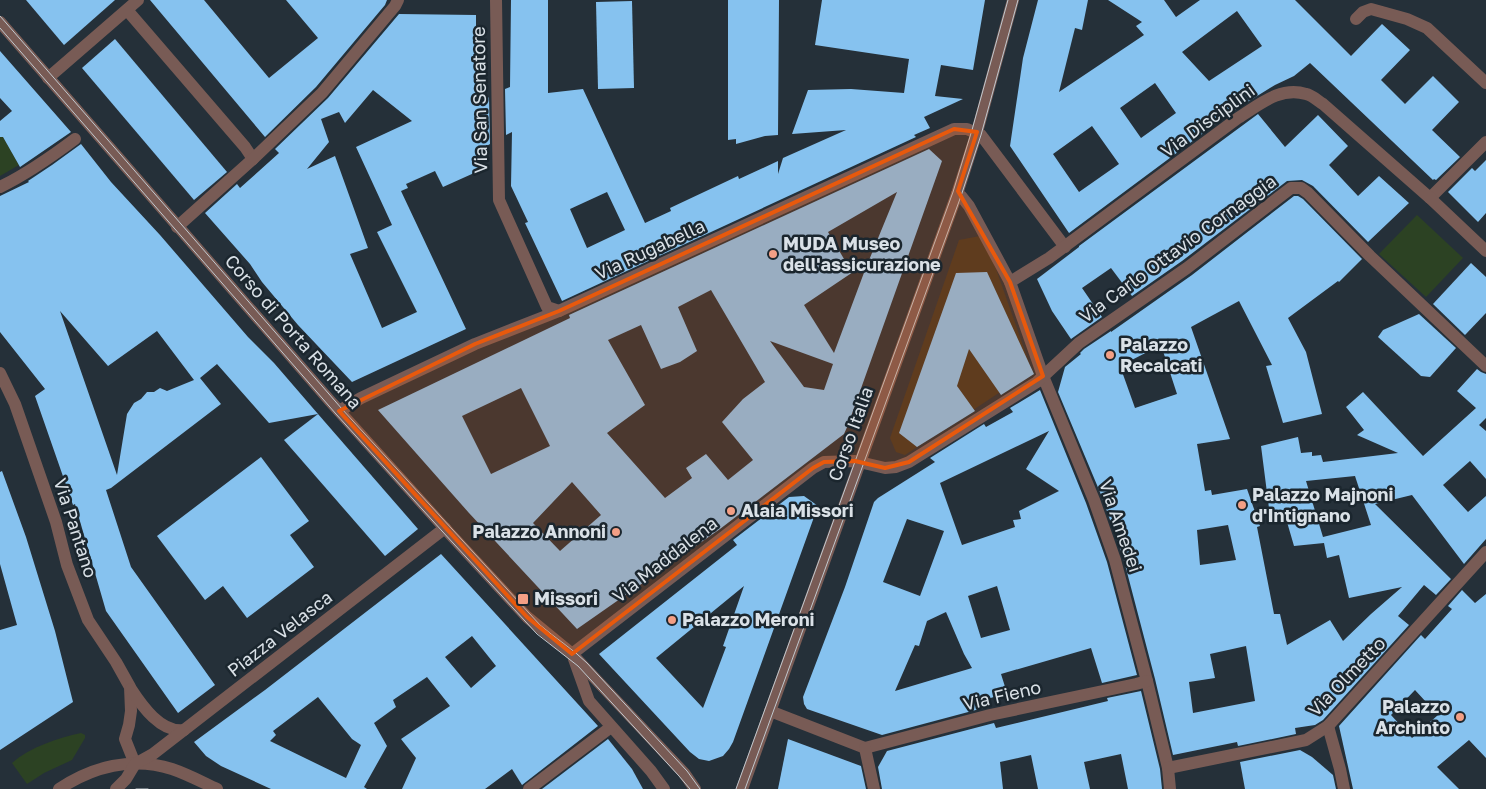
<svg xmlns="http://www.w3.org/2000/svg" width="1486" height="789" viewBox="0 0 1486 789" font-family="'Golos Text',sans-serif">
	<rect width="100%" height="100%" fill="#253039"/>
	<!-- commercial -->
	<path fill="#3e3524" d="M980 236 996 269 1032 371 905 455 896 452 890 438 959 240Z"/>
	<!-- green -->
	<g fill="#2c4223">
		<path d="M0 137H3L19 165 0 176Z"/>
		<path d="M1417 215 1463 258 1426 297 1379 254Z"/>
		<path d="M81 733 85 735V738L72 760 44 773 27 784 12 763C30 747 58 738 81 733Z"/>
	</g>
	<!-- building -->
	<g fill="#86c2ef" fill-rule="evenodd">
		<path d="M26 0H115L64 45Z"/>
		<path d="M150 0H204L269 78 318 38 286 0H387L385 5 316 87 265 137Z"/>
		<path d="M511 0H548V93L583 89 645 223 671 211 670 208 738 176 739 179 778 161V174L783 158 846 130 792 134 808 90 851 89 904 93 909 59 815 45 822 0H985L973 70 941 65 935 96 963 99 924 117 930 128 914 135 916 137 562 301 525 223 528 222 511 186 512 132 506 135 505 89 510 87ZM607 192 625 230 587 248 570 209Z"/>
		<path d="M728 0H779L778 135 765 136 736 144V139L728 140Z"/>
		<path d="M1038 0H1088L1082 30 1075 28 1059 92 1144 35 1136 26 1142 22 1108 0H1164L1176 17 1200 0H1295L1351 56 1382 24 1410 50 1381 80 1405 104 1433 76 1459 102 1432 130 1460 157 1436 180 1434 179 1433 180 1310 63 1294 76 1275 85 1233 111 1069 233 1010 146 1023 58ZM1237 11 1262 46 1209 81 1182 52ZM1155 83 1176 113 1141 138 1120 108ZM1092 126 1119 164 1079 192 1053 154Z"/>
		<path d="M632 1 634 88 598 89 596 2Z"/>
		<path d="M399 14 476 15V76L488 98 489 97 490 144 478 151 480 155 477 156 483 169 443 187 435 171 406 184 408 188 401 191 466 329 352 382 298 325 262 282 250 264 205 213 237 184 240 188 279 153 275 149 328 98ZM373 90 412 121 356 147 392 225 377 232 417 312 382 328 350 254 368 248 335 156 307 169 329 142 321 119 339 112 345 123Z"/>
		<path d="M115 39 227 172 194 200 82 68Z"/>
		<path d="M0 51 71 132 20 167 3 137H0V121L12 111 0 98Z"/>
		<path d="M1258 114 1285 147 1318 115 1348 146 1329 165 1358 196 1379 176 1409 203 1368 242 1313 186 1302 180 1287 181 1182 261 1132 296 1111 268 1082 288 1102 317 1071 339 1052 311 1037 279 1079 247V246Z"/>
		<path d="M81 144 111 182 160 235 248 337 274 363 318 414 269 423 217 364 200 378 221 404 111 488 106 490 131 567 215 685 178 713 106 611 75 504 73 505 35 396 45 389 0 332V196L29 182 28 181 52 165ZM60 311 108 366 157 331 194 380 167 391 160 388 154 392H147L141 399 134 403 127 414 117 475Z"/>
		<path d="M929 149 942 161 848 425 844 434 720 529 577 629 469 513 378 410 570 318 569 315ZM897 192 865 270 834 353 804 305 859 268 847 264 828 232ZM711 290 765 382 743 399 722 422 753 460 728 480 706 454 686 468 692 478 665 498 607 433 645 405 608 340 641 325 661 369 680 362 697 351 678 307ZM770 341 833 364 824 390 804 387ZM521 388 550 446 491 474 462 416ZM572 482 601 515 560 551 533 523Z"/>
		<path d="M1486 160V213L1478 222 1448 192 1472 168 1475 171Z"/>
		<path d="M1294 196H1298L1303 199 1362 259 1339 282 1338 281 1288 318 1306 352 1322 414 1283 423 1266 366 1272 365 1239 301 1191 327 1230 439 1197 444 1205 491 1211 490 1212 495 1247 489 1260 526 1257 527 1274 614H1280L1287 645 1330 620 1343 641 1371 614 1402 587 1349 598 1339 555 1327 558 1324 543 1294 546 1287 522 1271 524 1261 446 1298 437 1301 453 1312 452V456L1321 455 1323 462 1398 453 1357 435 1364 430 1346 407 1363 392 1423 456 1476 408 1457 391 1477 369 1481 372 1486 374V418L1479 425 1486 431V479L1470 461 1443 485 1468 512 1486 496V539L1464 564 1412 495 1375 504 1451 579 1436 595 1424 585 1398 616 1409 625 1323 720 1315 725 1295 728 1296 734 1238 746 1237 742 1173 755 1155 679 1123 557 1102 497 1058 392 1065 367 1081 354 1080 353 1084 349 1111 331V332L1192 275ZM1161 345 1177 394 1135 408 1120 366ZM1355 476 1371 525 1323 537 1306 481ZM1228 525 1236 560 1200 565 1197 530ZM1246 646 1255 701 1193 713 1189 682 1215 678 1210 654Z"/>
		<path d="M1471 263 1486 277V313L1465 335 1433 304Z"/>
		<path d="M987 272 1034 374 1001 395 969 349 957 386 975 411 917 447 899 433 956 273Z"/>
		<path d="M1419 314 1456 348 1430 377 1421 376 1378 337 1383 330Z"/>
		<path d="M1040 390 1086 503 1107 562 1137 675 1102 683 1091 648 1001 674 1007 693 984 700 987 707 882 735 807 709 804 704 803 697 845 587 874 502 878 498 935 462 930 458 984 424 986 427 1013 412 1010 408ZM1049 431 1026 469 1059 491 1019 511 1021 519 1013 520 1015 527 962 545 940 483ZM907 519 944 531 920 596 883 582ZM997 586 1010 630 981 638 968 596ZM946 612 964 654 972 668 895 691 915 645 919 646 927 621Z"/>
		<path d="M318 414 418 529 385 556 284 440Z"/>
		<path d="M261 457 309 521 290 535 314 567 247 618 223 586 205 600 157 536Z"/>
		<path d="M2 471 26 537 55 631 73 702 0 750V630L17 625 0 564V472Z"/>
		<path d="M804 496 818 506 733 742 729 749 723 756 709 761 699 759 690 752 599 654 737 545 733 540 789 497ZM744 586 723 646 726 647 703 708 656 658Z"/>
		<path d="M441 554 598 726 522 785 512 769 485 789H402L416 758 401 739 450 706 427 677 393 700 396 707 374 723 387 746 364 787 367 789H271L221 766 206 756 194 742 265 690ZM472 636 496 666 471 688 445 657ZM318 697 352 739 361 745 346 778 270 741 276 735 273 731Z"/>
		<path d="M1462 590 1475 603 1486 594V758L1469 740 1437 767 1459 789H1353L1339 726 1421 635 1425 639 1452 609 1448 606ZM1415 690 1438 715 1412 738 1391 715Z"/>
		<path d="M1141 691 1160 769 1162 789H1128L1121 754 1084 762 1090 789H1038L1031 755 1000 762 1003 789H882L878 767 887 751 994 723 996 728 1108 701 1107 698Z"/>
		<path d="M608 739 632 769 643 789H542Z"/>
		<path d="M788 739 861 766 866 789H778Z"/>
		<path d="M1300 750 1312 757 1333 775 1336 789H1245L1240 762Z"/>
	</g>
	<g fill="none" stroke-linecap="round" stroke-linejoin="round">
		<!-- pedestrian -->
		<path stroke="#785b55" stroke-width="12" d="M339 411 361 398 475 344 559 311"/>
		<!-- minor -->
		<g stroke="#785b55" stroke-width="12">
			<path d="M496 0 499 200 547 307 559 311 954 129H967L981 135 1065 247"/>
			<path d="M127 10 245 147 253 159"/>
			<path d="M1356 19 1363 12 1371 9 1407 19 1427 28 1486 83"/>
			<path d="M0 22 330 401 451 535 527 617 572 654 684 773 695 789"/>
			<path d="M48 78 138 0"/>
			<path d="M0 187C27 174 51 157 75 139"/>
			<path d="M957 194 961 196 969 206 1010 282 1043 376 1094 500 1115 560 1147 681 1168 768 1170 789"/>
			<path d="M1430 198 1486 142"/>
			<path d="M177 227 253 159 322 93 395 6 398 0"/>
			<path d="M1010 282 1049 258 1238 118C1259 105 1280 86 1306 94 1312 95 1318 101 1323 104L1430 198 1486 251"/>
			<path d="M0 373 15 404 56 522 67 565 88 620 116 662 130 687 131 711 129 725 125 739 135 764"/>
			<path d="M572 654 813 468 824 462 855 461 885 468 896 467 909 462 1037 382 1079 343 1187 268 1291 188H1301L1308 193 1370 256 1486 366"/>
			<path d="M574 659 589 701 651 771 664 789"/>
			<path d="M131 689C142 706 161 733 184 730"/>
			<path d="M770 711 865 748"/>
			<path d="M1328 726 1340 769 1344 789"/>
			<path d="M865 748 990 715 1136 684 1147 681"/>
			<path d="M865 748 874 789"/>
			<path d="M1168 768 1306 740 1328 726 1486 552"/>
			<path d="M59 789C92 767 132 756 172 769 187 774 202 782 217 789"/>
			<path d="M116 789 126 779 135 764 153 754 445 528"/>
			<path d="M529 789 611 727"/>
			<path d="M742 789 957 194 977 132 1013 0"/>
		</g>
		<!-- tram -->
		<g stroke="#c1c9cf" stroke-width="1">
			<path d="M0 16 342 409 540 625C555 638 573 649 587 663L687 771 700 789"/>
			<path d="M0 28 336 414 442 531 537 634 578 666 679 776 690 789"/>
			<path d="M136 789H148"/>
			<path d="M736 789 953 192 972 130 1008 0"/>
			<path d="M745 789 961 196 981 135 1018 0"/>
		</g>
	</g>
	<!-- marked area -->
	<path fill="#e8590c" fill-opacity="0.2" stroke="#e8590c" stroke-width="4" stroke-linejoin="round" d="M954 129 977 132 958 191 1010 282 1043 376 909 462 885 468 855 461 824 462 813 468 572 654 527 617 339 411 475 344 559 311Z"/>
	<!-- markers -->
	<g fill="#f39f85" stroke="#1b262e" stroke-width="2">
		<circle cx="773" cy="254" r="5"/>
		<circle cx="1110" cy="355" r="5"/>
		<circle cx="1242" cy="505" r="5"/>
		<circle cx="731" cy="511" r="5"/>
		<circle cx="616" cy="532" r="5"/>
		<rect x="517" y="593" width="12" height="12" rx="2.5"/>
		<circle cx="672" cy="620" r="5"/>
		<circle cx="1460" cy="717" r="5"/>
	</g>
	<g text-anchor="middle" stroke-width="5" stroke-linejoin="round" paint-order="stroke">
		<!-- street labels -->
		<g font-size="18" fill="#dae1e7" stroke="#1b262e">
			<text transform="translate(480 100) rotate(-91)" y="6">Via San Senatore</text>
			<text transform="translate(1208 121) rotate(-36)" y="6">Via Disciplini</text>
			<text transform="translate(1178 249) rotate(-36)" y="6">Via Carlo Ottavio Cornaggia</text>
			<text transform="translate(650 250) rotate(-25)" y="6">Via Rugabella</text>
			<text transform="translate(293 332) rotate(49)" y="6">Corso di Porta Romana</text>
			<text transform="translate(851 434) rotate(-70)" y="6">Corso Italia</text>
			<text transform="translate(1120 526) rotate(71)" y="6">Via Amedei</text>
			<text transform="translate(75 528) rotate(72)" y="6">Via Pantano</text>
			<text transform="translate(665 560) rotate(-38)" y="6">Via Maddalena</text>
			<text transform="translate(280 634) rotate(-38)" y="6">Piazza Velasca</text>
			<text transform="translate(1347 677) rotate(-46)" y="6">Via Olmetto</text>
			<text transform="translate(1002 696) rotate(-13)" y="6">Via Fieno</text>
		</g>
		<!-- poi labels -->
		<g font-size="18" font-weight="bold" fill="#dae1e7" stroke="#1b262e" text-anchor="start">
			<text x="783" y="250">MUDA Museo<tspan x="783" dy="21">dell'assicurazione</tspan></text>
			<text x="1120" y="351">Palazzo<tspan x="1120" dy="21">Recalcati</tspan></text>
			<text x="1252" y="501">Palazzo Majnoni<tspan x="1252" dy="21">d'Intignano</tspan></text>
			<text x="741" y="517">Alaia Missori</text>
			<text x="606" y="538" text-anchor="end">Palazzo Annoni</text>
			<text x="534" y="605">Missori</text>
			<text x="682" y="626">Palazzo Meroni</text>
			<text x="1450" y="713" text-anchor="end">Palazzo<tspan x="1450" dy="21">Archinto</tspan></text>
		</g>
	</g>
</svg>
